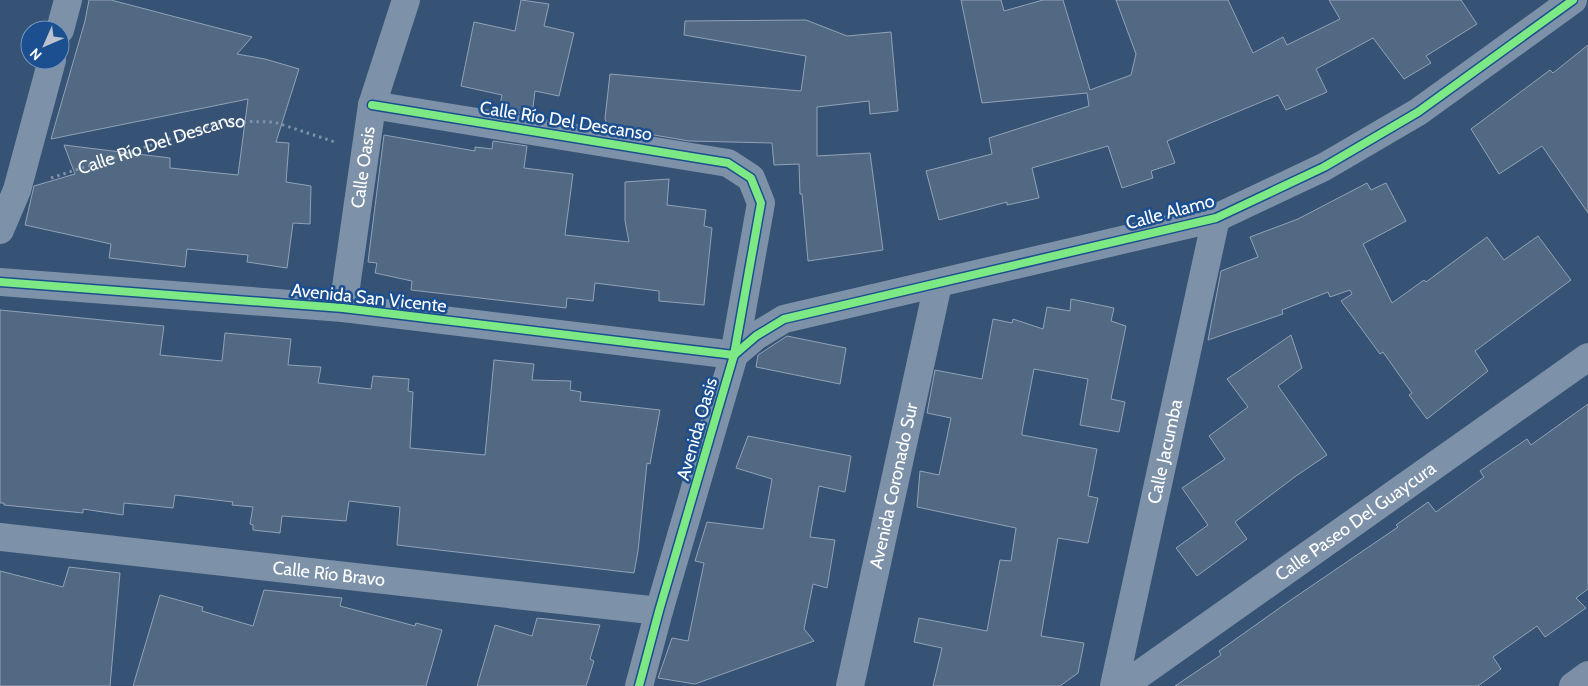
<svg xmlns="http://www.w3.org/2000/svg" width="1588" height="686" viewBox="0 0 1588 686" font-family="Cabin,sans-serif">
	<rect width="100%" height="100%" fill="#365274"/>
	<!-- building -->
	<g fill="#526984" stroke="#92a2b6">
		<path d="M89 0H111L252 37 237 54 265 59 299 69 276 142 289 143 286 182 311 186 310 224 293 223 287 268 247 262 248 255 187 249 185 267 109 258 111 244 25 225 34 186 75 174 64 145 170 158V168L238 175 248 99 51 139 85 21Z"/>
		<path d="M521 0 549 4 544 26 574 33 559 96 535 91 532 115 499 110 502 95 461 86 474 22 515 31Z"/>
		<path d="M961 0H1001L1004 11 1043 0H1063L1090 90 1131 75 1136 54 1116 0H1228L1253 53 1283 37 1287 45 1340 19 1329 0H1461L1477 24 1426 56 1431 63 1404 79 1373 38 1316 69 1327 92 1286 110 1278 95 1167 141 1175 163 1151 171 1153 178 1122 188 1108 146 1032 168 1039 198 1007 205V202L939 220 926 171 992 154 989 138 1089 106 1087 93 982 103Z"/>
		<path d="M806 20 847 36 891 32 898 111 870 114 869 101 817 107V156L870 153 883 250 808 261 802 194H800L799 164 774 165 772 143 689 141 607 127 605 118 610 74 801 91 806 56 684 35 685 21Z"/>
		<path d="M1588 45V213L1542 146 1499 174 1471 129 1550 70 1553 73Z"/>
		<path d="M384 135 475 151V147L492 149 493 141 527 146 524 168 573 174 565 235 629 242 625 221V182L669 179 667 205 706 210 704 226 712 228 704 305 659 301V291L595 283 593 301 567 298 566 308 411 290 412 281 375 273 377 263 368 262Z"/>
		<path d="M1367 183 1371 190 1386 183 1406 221 1363 244 1392 303 1424 280 1426 282 1487 237 1504 260 1538 236 1571 280 1475 351 1488 371 1427 419 1409 395 1412 393 1383 352 1380 354 1341 301 1352 294 1350 290 1330 297 1328 292 1282 310 1283 314 1208 340 1221 271 1258 257 1250 237 1298 219Z"/>
		<path d="M1071 299 1114 308 1111 321 1126 326 1111 399 1125 402 1119 432 1080 425 1088 379 1034 369 1022 432V435L1097 449 1088 496 1098 498 1088 543 1058 538 1041 636 1084 643 1078 673 1060 686H933L942 648 914 642 919 618 987 631 1000 560 1011 561 1016 528 917 507 920 471 939 475 951 418 927 413 935 370 982 379 993 319 1012 323 1013 319 1043 329 1047 307 1070 311Z"/>
		<path d="M0 310 164 326 160 355 222 361 225 333 291 339 288 365 321 367 318 383 371 389 373 376 409 379 408 391 413 392 410 448 485 455 494 360 534 364 532 380 571 381 570 390 581 392 580 401 660 410 650 464 647 463 638 551 634 573 397 545 400 507 349 501 346 521 282 516 280 533 253 530V525L250 524 253 507 232 505 233 502 175 495 173 508 124 503 123 515 83 509V513L4 505V503H0Z"/>
		<path d="M1291 335 1302 368 1278 386 1327 455 1296 476 1235 522 1247 539 1197 576 1176 548 1208 525 1182 488 1225 459 1209 436 1248 407 1227 379Z"/>
		<path d="M787 336 846 348 840 384 756 367 758 355Z"/>
		<path d="M1588 404V589L1576 598 1586 608 1545 637 1537 626 1493 657 1501 669 1478 686H1175L1221 655 1219 651 1288 602 1398 527 1396 525 1428 502 1436 512 1484 477 1480 471 1527 439 1531 445Z"/>
		<path d="M748 436 851 456 845 492 819 486 810 537 835 540 827 588 813 584 804 629 814 641 695 684 658 678 672 638 688 641 704 563 695 561 707 522 763 529 772 479 736 468Z"/>
		<path d="M69 567 120 573 110 686H0V571L63 587Z"/>
		<path d="M264 590 342 598 340 606 415 626 416 623 442 630 426 686H133L160 595 203 607 202 611 253 626Z"/>
		<path d="M537 618 600 625 590 659 594 661 586 686H477L495 625 532 636Z"/>
	</g>
	<g fill="none" stroke-linecap="round" stroke-linejoin="round">
		<!-- path -->
		<path stroke="#7d92a8" stroke-width="3" stroke-dasharray="2.5 4" stroke-linecap="butt" id="s1" d="M51 178 225 121 274 122 335 142"/>
		<!-- minor -->
		<g stroke="#7d92a8" stroke-width="28">
			<path d="M60 30 68 0"/>
			<path d="M372 105 728 163 751 178 761 203 734 355 659 611 639 686"/>
			<path d="M0 230 17 190 52 60"/>
			<path d="M0 282 343 308 734 355 756 336 784 319 1216 218 1324 167 1418 112 1573 0"/>
			<path id="s2" d="M343 308 372 105 406 0"/>
			<path id="s3" d="M0 537 659 611"/>
			<path id="s4" d="M850 686 938 284"/>
			<path id="s5" d="M1114 686 1216 218"/>
			<path id="s6" d="M1123 686 1588 357"/>
		</g>
		<!-- major -->
		<path stroke="#7d8ea7" stroke-width="28" d="M1573 686 1588 675"/>
		<!-- cycleway casing -->
		<g stroke="#1b4f8f" stroke-width="11">
			<g id="cycleway">
				<path d="M372 105 728 163 751 178 761 203 734 355 659 611 639 686"/>
				<path d="M0 282 343 308 734 355 756 336 784 319 1216 218 1324 167 1418 112 1573 0"/>
			</g>
		</g>
		<!-- cycleway -->
		<use href="#cycleway" stroke="#7ce984" stroke-width="8"/>
	</g>
	<g text-anchor="middle" stroke-width="5" stroke-linejoin="round" paint-order="stroke">
		<!-- street labels -->
		<g font-size="18" fill="#fff" stroke="#1b4f8f">
			<text transform="translate(566 121) rotate(9)" y="6">Calle Río Del Descanso</text>
			<text dy="6" stroke="none"><textPath href="#s1" startOffset="116">Calle Río Del Descanso</textPath></text>
			<text dy="6" stroke="none"><textPath href="#s2" startOffset="142">Calle Oasis</textPath></text>
			<text transform="translate(1170 212) rotate(-15)" y="6">Calle Alamo</text>
			<text transform="translate(369 298) rotate(6)" y="6">Avenida San Vicente</text>
			<text transform="translate(697 429) rotate(-74)" y="6">Avenida Oasis</text>
			<text dy="6" stroke="none"><textPath href="#s5" startOffset="240">Calle Jacumba</textPath></text>
			<text dy="6" stroke="none"><textPath href="#s4" startOffset="205">Avenida Coronado Sur</textPath></text>
			<text dy="6" stroke="none"><textPath href="#s6" startOffset="285">Calle Paseo Del Guaycura</textPath></text>
			<text dy="6" stroke="none"><textPath href="#s3" startOffset="331">Calle Río Bravo</textPath></text>
		</g>
	</g>
	<!-- north arrow -->
	<g transform="translate(45 45) rotate(225)"><circle r="24" fill="#1b4f8f" stroke="#7695bc"/>
	<path d="M0-4L9 19L0 12L-9 19Z" fill="#b9c2ce"/>
	<text y="-8" font-size="14" font-weight="bold" text-anchor="middle" fill="#ffffff">N</text>
	</g>
</svg>
